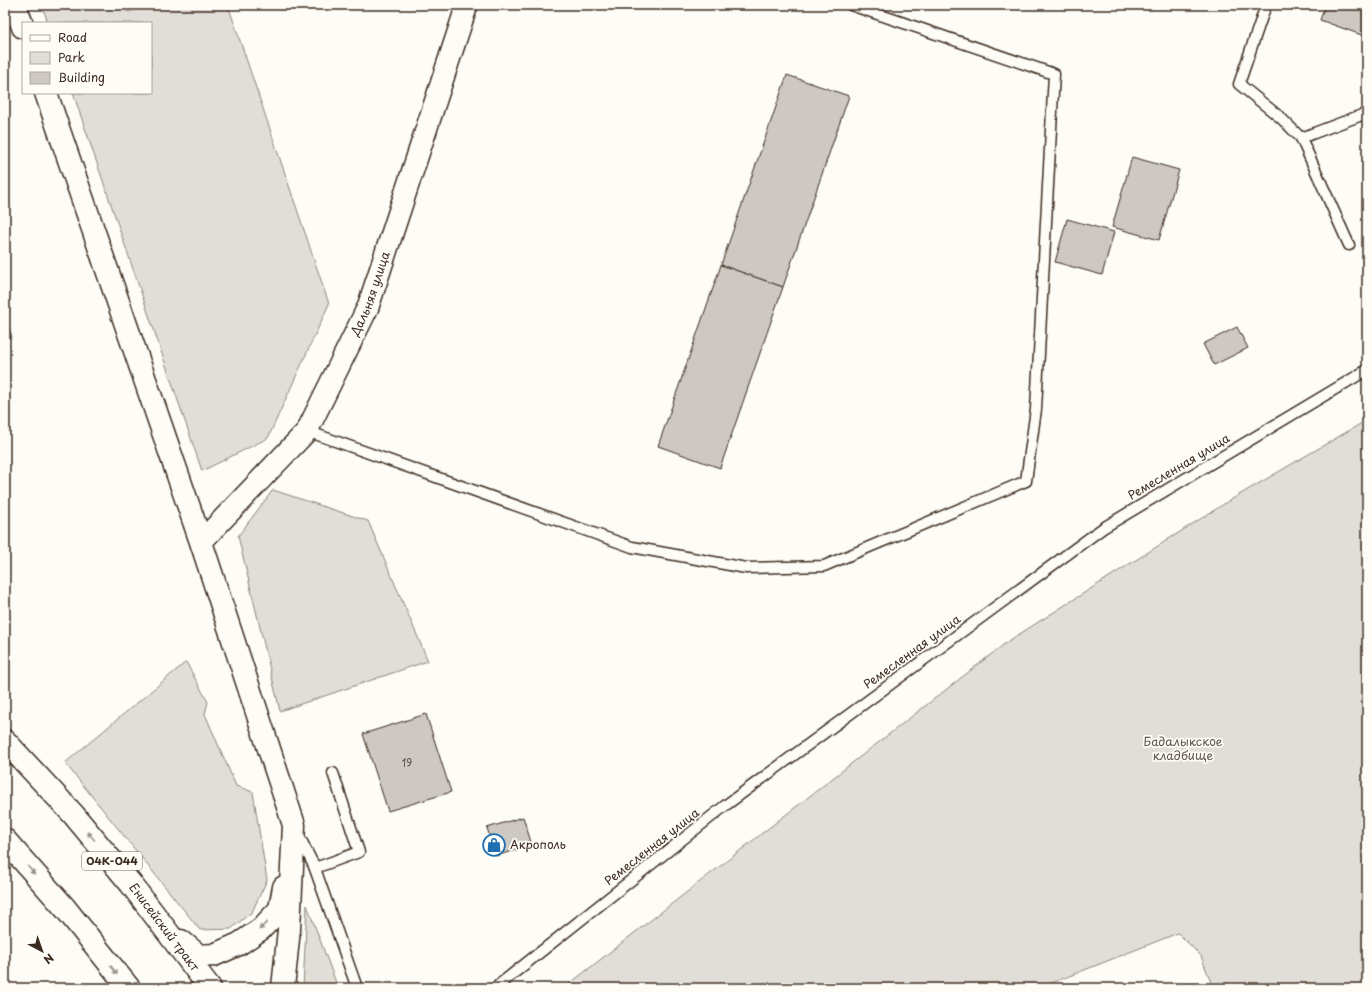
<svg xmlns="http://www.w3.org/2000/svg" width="1372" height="993" viewBox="0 0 1372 993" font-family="'Playpen Sans',sans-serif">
	<rect width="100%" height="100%" fill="#fdfcf7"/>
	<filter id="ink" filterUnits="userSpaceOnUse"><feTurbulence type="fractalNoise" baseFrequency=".025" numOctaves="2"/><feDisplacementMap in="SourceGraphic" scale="8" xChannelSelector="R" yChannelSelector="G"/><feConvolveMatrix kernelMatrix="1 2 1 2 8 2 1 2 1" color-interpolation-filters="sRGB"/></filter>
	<g filter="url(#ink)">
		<!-- green -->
		<g fill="#e1ded7" stroke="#8e847a">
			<path d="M42 5H126L128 12 148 5H228L329 304 268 438 202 471 73 93H151V23H48Z"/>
			<path d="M1367 420V988H1213L1201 956 1178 933 1039 988H564L1007 642 1227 502Z"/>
			<path d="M273 490 368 521 428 661 280 711 238 536Z"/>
			<path d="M186 662 208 702 205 714 236 786 253 792 267 880 252 912 231 929 200 930 65 763Z"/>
			<path d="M307 905 338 988H303Z"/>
		</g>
		<!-- building -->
		<g fill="#cdc8c2" stroke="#3b2a1e">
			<path d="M1325 5H1367V37L1320 20Z"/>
			<path d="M787 75 849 96 783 287 721 265Z"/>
			<path d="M1132 157 1179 170 1159 240 1112 227Z"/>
			<path d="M1067 219 1114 232 1102 275 1055 262Z"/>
			<path d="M721 265 783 287 720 468 658 446Z"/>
			<path d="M5 318 12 337 5 340Z"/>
			<path d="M1237 327 1248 348 1214 365 1203 344Z"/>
			<path d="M426 714 451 792 388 811 363 734Z"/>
			<path d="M523 817 532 845 496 856 487 828Z"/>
		</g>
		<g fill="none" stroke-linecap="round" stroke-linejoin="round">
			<!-- lane casing -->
			<g stroke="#3b2a1e" stroke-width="13">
				<g id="lane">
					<path d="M1266 5 1239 84 1281 118 1301 138 1349 245"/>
					<path d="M1301 138 1367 113"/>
					<path d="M307 431 632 547 746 568 824 566 1026 481 1036 409 1054 74 851 5"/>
					<path d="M298 834 315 868 359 852 333 773"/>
					<path d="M313 863 357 988"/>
					<path d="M495 988 726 805 1103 528 1367 370"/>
				</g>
			</g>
			<!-- street casing -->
			<g stroke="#3b2a1e" stroke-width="24">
				<g id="street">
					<path id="s1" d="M201 542 307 431 368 307 467 5"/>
				</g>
			</g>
			<!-- primary casing -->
			<g stroke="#3b2a1e" stroke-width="25">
				<g id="primary">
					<path d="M15 5 23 27"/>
					<path d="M46 93 201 542 294 825 289 929 283 988"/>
					<path id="s2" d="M5 741 73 814 131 884 210 988"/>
					<path d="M5 840 65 908 129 988"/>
					<path d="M181 941 199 956 214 955 239 944 261 929 280 909 284 887"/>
				</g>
			</g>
			<!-- lane -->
			<use href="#lane" stroke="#fdfcf7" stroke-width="10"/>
			<!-- street -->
			<use href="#street" stroke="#fdfcf7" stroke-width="21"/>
			<!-- primary -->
			<use href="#primary" stroke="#fdfcf7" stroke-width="22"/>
		</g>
		<!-- one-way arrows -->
		<defs><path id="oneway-solid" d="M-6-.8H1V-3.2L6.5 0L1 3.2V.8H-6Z"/></defs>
		<g fill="#9c938a">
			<use href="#oneway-solid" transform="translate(91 836) rotate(-130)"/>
			<use href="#oneway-solid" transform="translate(31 870) rotate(49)"/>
			<use href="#oneway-solid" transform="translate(263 926) rotate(136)"/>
			<use href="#oneway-solid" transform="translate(114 970) rotate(51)"/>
		</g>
	</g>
	<!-- icons -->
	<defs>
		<g id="shop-ring" transform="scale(1.15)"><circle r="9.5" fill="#fdfcf7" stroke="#1f6fb2" stroke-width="1.5"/><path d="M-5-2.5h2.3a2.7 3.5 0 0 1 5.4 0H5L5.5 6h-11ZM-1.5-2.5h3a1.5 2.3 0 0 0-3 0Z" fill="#1f6fb2"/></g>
	</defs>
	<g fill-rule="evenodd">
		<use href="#shop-ring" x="494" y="845"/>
	</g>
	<g text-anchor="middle" stroke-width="3.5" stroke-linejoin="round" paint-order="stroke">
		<!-- number labels -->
		<g font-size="10" fill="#605247">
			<text x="407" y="767">19</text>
		</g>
		<!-- shield labels -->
		<rect fill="#fdfcf7" stroke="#75695f" stroke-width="1" x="82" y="852" width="60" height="18" rx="3"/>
		<g font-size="11" font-weight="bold" fill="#3b2a1e">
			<text x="112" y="865">04К-044</text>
		</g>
		<!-- street labels -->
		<g font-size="12" fill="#3b2a1e" stroke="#fdfcf7">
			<text dy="4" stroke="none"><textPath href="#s1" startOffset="305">Дальняя улица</textPath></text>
			<text transform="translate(1179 467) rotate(-31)" y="4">Ремесленная улица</text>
			<text transform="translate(912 652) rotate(-36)" y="4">Ремесленная улица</text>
			<text transform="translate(652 847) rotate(-38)" y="4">Ремесленная улица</text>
			<text dy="4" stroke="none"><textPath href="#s2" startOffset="245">Енисейский тракт</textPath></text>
		</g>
		<!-- park labels -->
		<g font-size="12" fill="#64574c" stroke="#fdfcf7">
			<text x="1183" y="746">Бадалыкское<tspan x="1183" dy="14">кладбище</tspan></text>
		</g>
		<!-- poi labels -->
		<g font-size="12" fill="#3b2a1e" stroke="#fdfcf7" text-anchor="start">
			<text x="510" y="849">Акрополь</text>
		</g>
	</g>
	<!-- margin -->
	<rect width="1372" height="993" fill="none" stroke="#fdfcf7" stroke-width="20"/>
	<rect x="10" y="10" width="1352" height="973" fill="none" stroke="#3b2a1e" stroke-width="1.5" filter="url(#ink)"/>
	<!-- legend -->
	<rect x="22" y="22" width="130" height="72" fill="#fdfcf7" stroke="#afa8a0"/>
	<rect x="30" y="35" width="20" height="6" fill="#fdfcf7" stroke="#afa8a0"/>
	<text x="58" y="42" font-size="12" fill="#3b2a1e">Road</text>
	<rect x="30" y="52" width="20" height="12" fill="#e1ded7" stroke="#afa8a0"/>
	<text x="58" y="62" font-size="12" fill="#3b2a1e">Park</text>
	<rect x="30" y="72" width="20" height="12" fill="#cdc8c2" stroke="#afa8a0"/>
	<text x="58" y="82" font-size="12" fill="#3b2a1e">Building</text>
	<!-- north arrow -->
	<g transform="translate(42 951) rotate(139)" stroke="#fdfcf7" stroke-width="3" paint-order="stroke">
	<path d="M0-3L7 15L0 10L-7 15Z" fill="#3b2a1e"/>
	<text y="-6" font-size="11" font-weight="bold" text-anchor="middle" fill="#3b2a1e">N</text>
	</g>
</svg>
